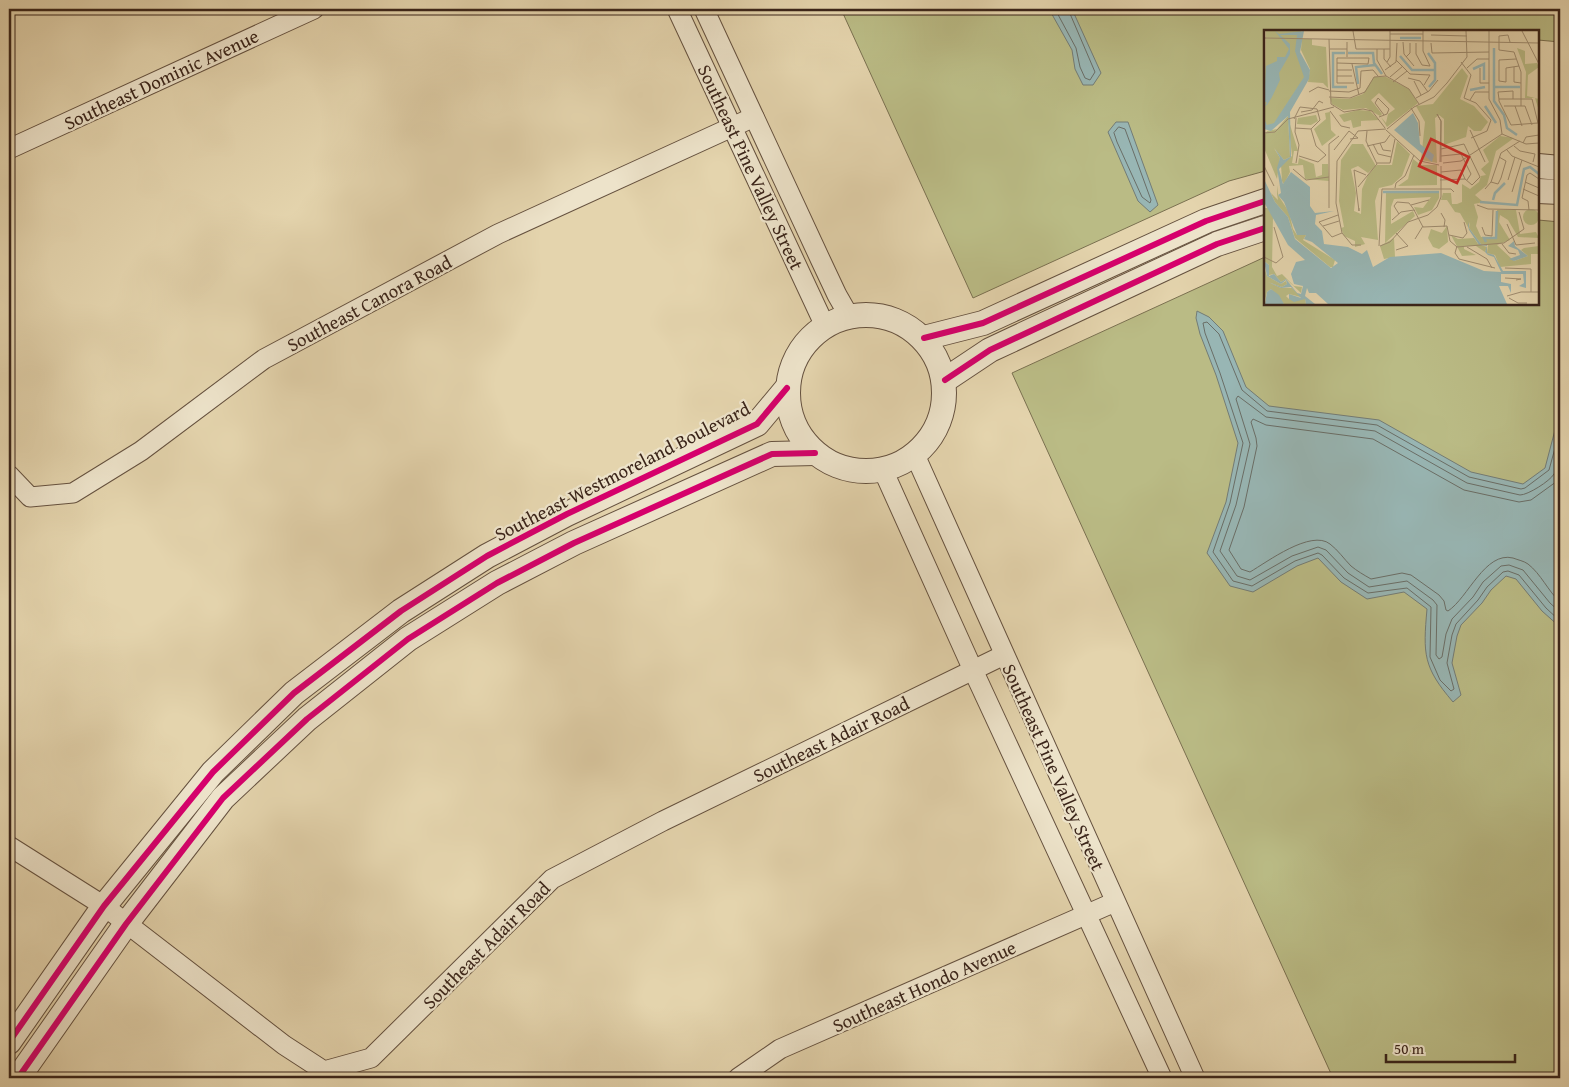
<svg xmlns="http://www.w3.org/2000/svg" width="1569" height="1087" viewBox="0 0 1569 1087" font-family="'Gentium Book Plus',serif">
	<rect width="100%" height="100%" fill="#e4d4ad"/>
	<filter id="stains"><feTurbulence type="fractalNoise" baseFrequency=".004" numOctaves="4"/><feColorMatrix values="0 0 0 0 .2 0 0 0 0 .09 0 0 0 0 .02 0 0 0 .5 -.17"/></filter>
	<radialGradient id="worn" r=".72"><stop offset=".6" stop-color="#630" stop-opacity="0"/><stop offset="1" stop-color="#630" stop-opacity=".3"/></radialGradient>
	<!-- green -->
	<g fill="#babb85" stroke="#7a7050">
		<path d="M841 9H1560V42L1538 40V31H1265V171L1229 181 973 298Z"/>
		<path d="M1538 220 1560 222V1078H1333L1012 373 1265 257V304H1538Z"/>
	</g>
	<!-- water -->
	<g fill="#98b6b4" stroke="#737c76">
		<path d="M1049 9H1072L1101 73 1093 85H1083L1075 69 1072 50Z"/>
		<path d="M1116 122H1128L1158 205 1150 212 1138 201 1108 132Z"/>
		<path d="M1197 311 1209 317 1223 331 1246 387 1269 406 1379 420 1471 472 1523 484 1545 468 1560 411V627L1542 611 1516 579 1506 576 1491 590 1482 603 1461 625 1457 636 1452 663 1461 695 1453 702C1423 667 1423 654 1427 609L1404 592 1367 599 1341 582 1318 558 1297 566 1253 592 1230 586 1207 553 1226 502 1238 443 1216 375 1200 334 1196 318Z"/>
	</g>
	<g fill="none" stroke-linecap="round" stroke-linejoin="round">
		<!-- shore -->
		<g stroke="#6a6e67" stroke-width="1">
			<path d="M1055 9 1076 48 1080 67 1085 78 1090 80 1095 72 1068 9"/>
			<path d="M1119 127 1125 129 1151 200 1150 203 1142 197 1117 142 1114 133Z"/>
			<path d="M1560 430 1549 470 1525 488 1521 489 1469 477 1377 425 1267 411 1242 390 1219 334 1207 322 1203 323 1205 333 1220 373 1243 443 1230 503 1213 552 1233 581 1252 586 1295 561 1318 553 1322 555 1344 578 1368 593 1407 588 1431 607 1430 657 1440 680 1451 691 1454 689 1447 663 1452 635 1456 624 1478 600 1487 587 1503 572 1508 571 1519 575 1546 608 1560 621"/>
			<path d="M1560 455C1559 461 1558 469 1554 474 1550 481 1528 495 1520 495L1467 483 1375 431 1266 417 1238 396 1236 399 1250 444 1236 505 1220 551 1237 576 1250 580 1292 556 1318 547 1326 550 1348 573 1369 587 1407 581 1433 600 1437 605 1436 655 1439 659 1442 657 1446 634 1452 619 1473 597 1483 582 1501 566 1509 565 1523 570 1550 603 1560 612"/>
			<path d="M1560 479 1531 500 1519 502 1464 490 1373 439 1266 425 1253 419 1251 422 1256 438 1257 446 1244 507 1229 550 1241 569 1250 572C1267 562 1311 529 1330 544 1338 550 1344 559 1351 566 1357 571 1364 575 1371 579L1402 573 1411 575 1439 595 1444 601 1446 610 1448 611C1468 598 1485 551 1513 558 1518 560 1524 561 1528 564 1541 574 1548 591 1560 602"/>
		</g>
		<!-- minor casing -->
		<g stroke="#65513f" stroke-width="21">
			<g id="minor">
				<path d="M677 9 825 326"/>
				<path d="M704 9 821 261 837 295 849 316"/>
				<path d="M9 149 314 9"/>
				<path d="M915 455 1195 1078"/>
				<path d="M883 470 973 670 1162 1078"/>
				<path d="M9 475 30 497 73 493 141 451 264 359 498 234 754 117"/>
				<path d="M9 846 104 906 284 1045 324 1071 371 1058 552 879 663 821 1004 655"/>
				<path d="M738 1078 780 1049 1115 902"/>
			</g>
		</g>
		<!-- tertiary casing -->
		<g stroke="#65513f" stroke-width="26">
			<g id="tertiary">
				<path d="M1538 166 1560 168"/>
				<path d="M1538 191 1560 192"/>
				<circle cx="866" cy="393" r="78"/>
				<path d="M924 338 983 323 1206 221 1265 201"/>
				<path d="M945 380 990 350 1217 244 1265 228"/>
				<path d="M9 1042 104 906 213 772 294 693 401 611 487 556 567 514 757 424 787 388"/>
				<path d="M18 1078 126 924 223 798 307 719 408 639 497 583 574 543 772 454 815 453"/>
			</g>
		</g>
		<!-- minor -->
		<use href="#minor" stroke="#ede3ca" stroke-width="19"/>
		<!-- tertiary -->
		<use href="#tertiary" stroke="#ede3ca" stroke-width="24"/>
		<!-- cycleway casing -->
		<g stroke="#ede3ca" stroke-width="9">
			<g id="cycleway">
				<path d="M924 338 983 323 1206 221 1265 201"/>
				<path d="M945 380 990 350 1217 244 1265 228"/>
				<path d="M9 1042 104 906 213 772 294 693 401 611 487 556 567 514 757 424 787 388"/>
				<path d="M18 1078 126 924 223 798 307 719 408 639 497 583 574 543 772 454 815 453"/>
			</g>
		</g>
		<!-- cycleway -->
		<use href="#cycleway" stroke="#d6006c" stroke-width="6"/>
	</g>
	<g text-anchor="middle" stroke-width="4.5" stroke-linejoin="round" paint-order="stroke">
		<!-- street labels -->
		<g font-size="19" fill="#3b251a" stroke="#ede3ca">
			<text transform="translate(161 79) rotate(-25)" y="7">Southeast Dominic Avenue</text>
			<text transform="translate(751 167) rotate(65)" y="7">Southeast Pine Valley Street</text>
			<text transform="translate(369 303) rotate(-28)" y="7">Southeast Canora Road</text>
			<text transform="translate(622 471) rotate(-27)" y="7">Southeast Westmoreland Boulevard</text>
			<text transform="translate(831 739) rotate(-26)" y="7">Southeast Adair Road</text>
			<text transform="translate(1054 767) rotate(66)" y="7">Southeast Pine Valley Street</text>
			<text transform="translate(486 945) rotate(-45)" y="7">Southeast Adair Road</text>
			<text transform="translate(924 986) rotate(-24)" y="7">Southeast Hondo Avenue</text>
		</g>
	</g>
	<!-- overview -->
	<g transform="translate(1264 30)">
		<rect width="275" height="275" fill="#e4d4ad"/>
		<path d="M2 1H37L33 20 42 48 10 97 0 94ZM38 9H48V15L62 17 64 58 59 53 44 52 46 39 37 20ZM253 18 261 21V34L273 33 275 37 264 45 263 66 275 69V81L271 68H261L262 42ZM198 38 204 46 196 69 210 76 224 92 217 101H210L204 96 202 107 180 115V89L175 85 171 88 173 133 157 130 161 92 152 76 169 74ZM110 47H122L145 59 154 73 123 97 117 87 122 93 124 84 131 79 115 63 107 70 118 84 116 86 102 78 79 80 68 74 66 68 85 69 99 64ZM94 80 106 81 115 90 97 91V96L89 98 87 90 80 92 75 85ZM66 82 67 100 72 105 58 116 50 99 62 89 61 83ZM52 85 54 91 47 95 33 94 34 88ZM24 86 26 127 20 130 10 118 16 128 13 149 0 118V106L3 101 13 99ZM24 88 34 121H30L28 133 34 134 35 128 50 134 52 147 58 145V134H64L65 151 41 149 39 135 25 136 26 142 20 154 18 151 17 135 28 126ZM236 106 250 108 232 121 223 155 211 165 219 172 210 174 214 187 212 196 217 207H232L233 180H252L256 204 272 202 275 208 254 207 244 190 236 185 235 192 246 210 233 215 250 231 264 226 257 220 260 218 275 216V224H267V234L236 237 231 225 223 223 224 215 217 214 205 198 206 192 204 197 196 183 191 182 183 170H177L179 163H187L188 174H193L198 172V154L206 159 215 152 217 146 222 145 217 139 225 132 219 120ZM133 111 146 124 138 146 128 155 115 158 111 171 114 210 97 207 101 214 91 217V211L80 206 77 198 80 197 75 171 77 130 88 114H99L112 136 104 143 94 136 87 139 92 163 90 181 97 184 98 159 104 145 113 135H128ZM149 129 157 135H173V155L134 156 144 149ZM14 155V165L25 182 29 199 33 205H42L39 210 71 230 69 237H66L31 208 24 187 11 172 7 163 14 170 13 164ZM122 162H175V168L168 180 154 185 150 177 159 178 167 167 130 169 127 177V194L149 181 151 186 121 213ZM0 178H4L9 186 8 237 13 246 18 244 30 256 38 257 37 263 22 249 17 252 10 244 5 245V235L0 231ZM259 187a8 8 0 1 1 16 0a8 8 0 1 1-16 0ZM183 196 184 212 175 219 169 217 164 208 167 199 178 203ZM187 205 194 209 210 208 214 214 223 217 221 222 212 216H200V219L212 225 198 226ZM130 208 131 227 120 229 116 216ZM0 237 3 246 17 254 22 251 23 254 18 257 4 252 17 258H28L37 267 25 264 22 266 25 269H41L42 274H20L7 259 3 262 0 274Z" fill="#babb85"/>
		<path d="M11 1 15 4 40 1 36 22 46 40 45 49 26 82 27 127 15 139 19 154 27 142 46 157V176L51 183 70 181 52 185 51 194 58 201 60 214 84 217 98 224 103 220 109 237 126 227 177 223 220 241 237 242 230 227 224 225 221 222 223 216 215 215 205 200 204 196 205 192V198L217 214 223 215V223L230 225 239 241H262V258L255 256 260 253 259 244H237V252L247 254V263L244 256H235L243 274H64L52 263H45L43 258 41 266 51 274H42L41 269 30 272 25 269V264L37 268 27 257 17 258 4 252 18 257 23 254 22 250 17 254 3 246 0 231 5 235V246L10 244 17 252 22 249 33 263 37 264 39 256 30 254 27 244 32 232 41 230 24 215 1 174 0 149 11 172 24 187 31 209 67 238 74 233 48 212 40 209 42 205H33L20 172 14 165 17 163 13 138 16 128 11 119 20 130 26 127 24 86 7 101 0 99V89L3 95 10 93 40 47 31 21 33 5H16L26 14V24L15 43 16 50 8 67 3 75 0 76 3 73 0 71 2 36 13 31V27H21L25 19ZM149 83 154 93 156 114 170 125 168 132 130 100ZM250 211 251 216 264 226 250 231 245 229 256 225 254 220 244 216ZM7 259 15 265 20 274H1L3 262Z" fill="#98b6b4"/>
		<path fill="none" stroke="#98b6b4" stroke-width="2.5" d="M136 8H157M230 18V71L240 85 243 98 253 105M81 23H69V57H83M84 23H109L110 33 118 44M164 23 171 33V50L165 57M136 26 148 40H171M209 39 220 34V50M94 54 92 37 111 35M231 57H256M206 60 221 57M221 76 232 93M119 162H175M229 170 231 163 241 153M216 172 253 175 260 139 266 137 275 144M222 212 220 208H232L233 181"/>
		<path fill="none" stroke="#a08e72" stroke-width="1" d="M89 1 92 19H126M225 1V69L236 90 238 104M258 1 275 34M126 4H159M167 5 203 6M0 8 275 13M65 9 67 74 80 82 99 79 108 81 121 98M139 12 140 24 150 36M246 12 244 5 235 6V20L250 22 257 42V76M152 13V24L158 35 166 36 159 21V1M167 13 168 23 225 22M66 19H83M113 19V30L122 46M120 19V29L127 37M83 27V12M142 27 146 23V13M252 29 235 30V51L242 52V38L255 36M132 30 146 44 166 45 160 55M123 32 126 27V1M197 32 207 45 200 68 212 73 227 90 223 101 207 108M73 33 104 34 105 28H73V53H90M88 34 95 65M250 37V52L257 53M203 38 213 29H225M216 38V53H225M73 40H88M121 40 132 32 133 13M73 46H88M126 47 139 36M144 48 156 51 164 62M150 51 157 65M129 52 143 41M65 61 85 62 96 58 97 41 109 40 114 46M45 62 54 57 65 60M65 67 86 68 101 62 110 47 122 46 145 59 155 74M152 68 165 61 174 50M235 69H268L274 93 247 95 235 71V69L234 62 249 61V69M206 70 211 62H225M240 76H261L268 95M251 76 258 96M147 78 155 91 156 106M66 81 77 96 86 98M37 82 48 80 55 71 59 73M115 87 123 84 125 79 114 68 111 73 120 85M30 89 36 77 53 79 56 90 47 99 52 116 62 125 54 132 35 126M31 98 47 99M123 99 150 77 170 67 183 53 203 27 202 1M122 100 156 131 175 135M206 100 221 132M0 103 11 102 24 89 70 77M116 113 119 120 127 121M259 113 262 107 275 105M109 114 114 124 127 127M103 116 121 112 126 105M250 116 256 121 271 124 269 132M177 119 200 114 216 147 208 155 201 149M70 120 85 101 94 108 86 109M243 120 248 126 275 137M177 126 197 124 207 144 203 150M176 132 177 91 173 84 177 91V132M32 133 35 115 31 102 32 88M113 133H126L131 109M179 133 197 131 238 104 262 114 275 113M0 136 10 156M29 139 42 150 65 147M177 142 197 140 201 149M176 150 201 149M244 150 251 127M227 152 234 154 237 148 242 131 235 127M261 152 275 158M94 157 113 134 102 111 103 101M131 158 132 153 141 146 150 125M221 159 227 152 237 123 256 111M259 159 275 166M248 162 258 130M147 175 165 170M213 175 224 179 275 180M65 178V114L75 106M95 178V181L90 140 102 145M150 180 159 197 183 196 186 211 193 217 240 213 260 199M265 180 264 171 258 168 263 145 266 143 275 149M255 182 260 199M177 183 181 190 180 197M135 184 130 176 133 172 145 173 151 181M74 185 55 192 68 207 78 203M128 190 137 182 150 180M243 194 252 215 271 213M59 196 75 191M218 197 221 205 228 206 229 180M132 203 144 216 132 220M185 205 199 208 203 203 200 192M151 209 159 196M238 214 245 223 252 224M97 215H88L78 203 72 173 73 131 94 101 122 99M115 216 118 159H187L190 162M116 216 126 212 144 192 164 185 173 177 177 167V136M193 216 191 223 195 229 231 238M203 217 223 229 228 238M0 227 12 233 19 227 10 197M241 238 267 239V262M241 248 257 249 252 250M243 266 257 262H275M245 268 254 273H263"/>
		<path fill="#d62828" fill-opacity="0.15" stroke="#d62828" stroke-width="2.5" d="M167 109 205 127 193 153 155 136Z"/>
		<rect width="275" height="275" fill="none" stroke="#3b251a" stroke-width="2.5"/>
	</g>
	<!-- margin -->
	<rect width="1569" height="1087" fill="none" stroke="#e4d4ad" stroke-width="30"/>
	<rect x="10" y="10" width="1549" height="1067" fill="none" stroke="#3b251a" stroke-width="2.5"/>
	<rect x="15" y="15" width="1539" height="1057" fill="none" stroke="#3b251a"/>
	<!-- scale -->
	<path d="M1386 1054v8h129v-8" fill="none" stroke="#3b251a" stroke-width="2.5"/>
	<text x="1394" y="1054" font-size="15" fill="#3b251a" stroke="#ede3ca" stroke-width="4" paint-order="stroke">50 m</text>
	<rect width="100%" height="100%" filter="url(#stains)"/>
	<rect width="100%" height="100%" fill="url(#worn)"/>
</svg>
